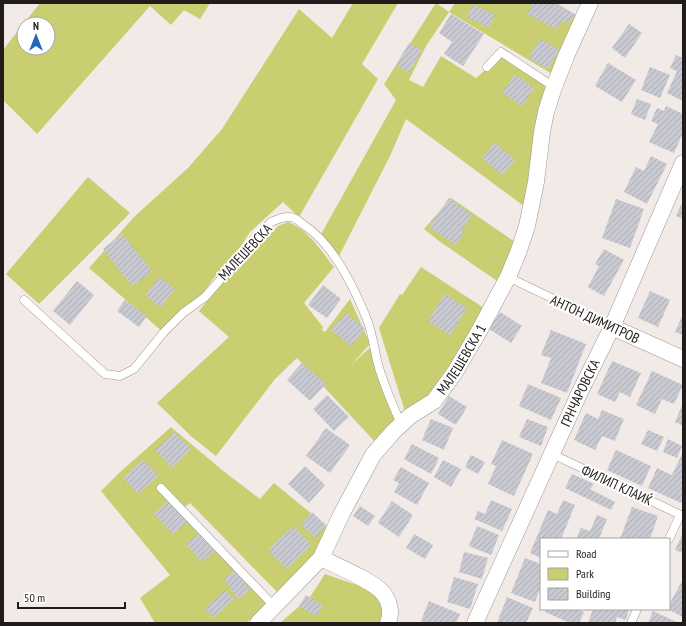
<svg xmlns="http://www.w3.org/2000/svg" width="686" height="626" viewBox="0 0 686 626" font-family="'PT Sans Narrow',sans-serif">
	<defs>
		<pattern id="building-hatch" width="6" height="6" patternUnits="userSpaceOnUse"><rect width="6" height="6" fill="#c9cad1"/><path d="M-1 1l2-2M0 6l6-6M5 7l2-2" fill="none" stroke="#acadb3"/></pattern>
	</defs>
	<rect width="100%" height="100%" fill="#f2eae6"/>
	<!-- green -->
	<g fill="#c9ce70" fill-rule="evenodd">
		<path d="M40 3H210L200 19 184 10 171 25 150 6 37 134 3 100V50ZM24 24H48V48H24Z"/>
		<path d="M353 3H398L362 64 378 79 299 217 283 202 250 232 238 251 213 279 195 305 164 333 89 268 134 217 189 167 222 129 299 9 332 38Z"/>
		<path d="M436 3 449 12 455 3H556L581 18 552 74 449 12 426 46 409 80 423 87 441 56 476 78 503 55 551 84 528 209 406 119 390 156 339 256 320 236 396 100 384 84Z"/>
		<path d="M88 177 130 213 39 304 6 274Z"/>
		<path d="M451 198 518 244 500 283 439 241 424 229Z"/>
		<path d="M288 222C308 229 321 251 334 267L304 303 323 327 322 330 325 332 350 299 370 344 352 364 374 344 400 421 377 444 297 358 275 379 216 456 192 437 157 403 229 337 199 311 221 284 278 226Z"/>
		<path d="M421 267 487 310 429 400 407 418 379 328 400 294 402 295Z"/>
		<path d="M171 427 222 470 260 499 274 483 330 529 300 579 281 596 190 503 185 507 272 601 246 623H155L140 598 170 575 101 491 118 474Z"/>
		<path d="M325 574 374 591 385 604 382 623H280L310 597Z"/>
	</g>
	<!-- building -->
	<g fill="url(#building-hatch)">
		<path d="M533 3H555L576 15 566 24 561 21 556 29 527 14Z"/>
		<path d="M473 4 495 15 489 27 467 17Z"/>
		<path d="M451 14 484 34 463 66 444 54 452 42 439 33Z"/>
		<path d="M629 24 642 33 625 58 612 48Z"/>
		<path d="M540 39 559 50 548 69 529 58Z"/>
		<path d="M409 43 422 50 409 73 396 65Z"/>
		<path d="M676 55 683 58V101L667 93 677 71 670 68Z"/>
		<path d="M608 63 636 80 622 102 595 86Z"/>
		<path d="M650 67 670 75 660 98 641 90Z"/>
		<path d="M515 74 534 88 522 106 502 93Z"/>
		<path d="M637 99 651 104 645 120 631 114Z"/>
		<path d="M666 106 683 114V133L674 153 649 142 658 124 651 121 657 108 664 111Z"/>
		<path d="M495 143 515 160 502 175 482 158Z"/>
		<path d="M651 156 667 164 647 204 624 192 636 167 644 171Z"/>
		<path d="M449 198 472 215 461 231 464 233 455 245 429 227Z"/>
		<path d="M616 199 644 209 630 248 602 238Z"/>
		<path d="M683 201V219L676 216Z"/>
		<path d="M122 234 152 271 132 286 103 249Z"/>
		<path d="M604 249 624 260 604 296 588 287 599 266 595 264Z"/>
		<path d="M159 277 175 289 161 307 145 295Z"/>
		<path d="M77 281 94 295 70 325 53 311Z"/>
		<path d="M323 285 341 299 327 318 308 305Z"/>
		<path d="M650 291 670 300 658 327 638 318Z"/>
		<path d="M445 294 467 308 450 335 428 321Z"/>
		<path d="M125 300 147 316 139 327 117 311Z"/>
		<path d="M500 312 522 326 511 343 489 329Z"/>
		<path d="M346 313 365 329 351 346 331 330Z"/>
		<path d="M683 314V335L675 332Z"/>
		<path d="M551 330 586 344 567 393 541 383 551 358 541 355Z"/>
		<path d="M612 361 641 373 630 397 620 392 615 402 597 394Z"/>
		<path d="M302 363 326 384 310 401 287 380Z"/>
		<path d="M652 371 683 385 674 404 662 399 655 414 636 405Z"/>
		<path d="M528 384 561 398 551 420 519 406Z"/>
		<path d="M327 395 349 417 334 431 313 409Z"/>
		<path d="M449 396 467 407 456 425 438 414Z"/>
		<path d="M683 403V426L675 422Z"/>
		<path d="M602 410 624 419 615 441 602 436 595 450 574 440 586 413 598 419Z"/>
		<path d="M431 419 453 428 444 450 422 440Z"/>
		<path d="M527 419 548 427 541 446 519 437Z"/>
		<path d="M326 428 350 445 330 473 306 456Z"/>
		<path d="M648 430 664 437 657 451 641 444Z"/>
		<path d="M174 432 191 449 172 468 155 450Z"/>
		<path d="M668 439 682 446 677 458 663 452Z"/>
		<path d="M502 440 533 454 514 496 488 484 496 466 491 464Z"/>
		<path d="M412 444 439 458 431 474 404 459Z"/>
		<path d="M616 450 651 466 642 486 607 470Z"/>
		<path d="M683 452V498L681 503 648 488 657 468 672 475Z"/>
		<path d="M471 455 485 462 478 474 465 467Z"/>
		<path d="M143 460 158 476 138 494 123 478Z"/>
		<path d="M443 460 461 469 451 487 434 477Z"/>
		<path d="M305 466 325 485 309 503 288 484Z"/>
		<path d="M401 467 429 483 417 505 394 492 399 483 393 480Z"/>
		<path d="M572 474 594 484 590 489 615 502 611 510 565 488Z"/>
		<path d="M169 500 188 521 173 534 154 514Z"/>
		<path d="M491 500 512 509 502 531 474 519 478 511 485 514Z"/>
		<path d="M563 500 575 505 561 539H541V558L530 553 548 510 557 514Z"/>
		<path d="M392 501 413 515 399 537 378 523Z"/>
		<path d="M360 506 375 516 368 526 353 516Z"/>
		<path d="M632 507 658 516 650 539H620Z"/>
		<path d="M312 512 326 525 315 538 301 525Z"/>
		<path d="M597 515 607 519 599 539H576L581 528 590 531Z"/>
		<path d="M293 526 311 545 287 569 268 550Z"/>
		<path d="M477 526 499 535 491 555 469 546Z"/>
		<path d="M200 533 215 551 202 562 186 544Z"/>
		<path d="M683 533V553L675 550Z"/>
		<path d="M414 534 433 545 425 559 406 548Z"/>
		<path d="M464 552 488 558 482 579 459 572Z"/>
		<path d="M525 558 541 564V586L535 602 511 593Z"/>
		<path d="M236 570 250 590 238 599 224 579Z"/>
		<path d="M454 577 478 584 470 609 447 602Z"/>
		<path d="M683 579V617L669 610V605Z"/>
		<path d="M225 590 234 599 214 618 205 609Z"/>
		<path d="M306 595 323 606 316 616 299 606Z"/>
		<path d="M507 597 533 608 526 623 515 622 514 623H497Z"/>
		<path d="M429 601 460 614 456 623H427L421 621Z"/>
		<path d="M546 609H577L584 612 579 623H570L545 612Z"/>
		<path d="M593 609H629L626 620 617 617 615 623H588Z"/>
		<path d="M653 611 677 622 676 623H648Z"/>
	</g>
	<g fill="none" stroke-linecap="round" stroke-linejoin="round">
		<!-- lane casing -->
		<g stroke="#9d9692" stroke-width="9">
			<g id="lane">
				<path d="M487 67 501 52 554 87"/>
				<path d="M508 277 612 327"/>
				<path d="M24 300 105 374 120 376 134 369 164 332 183 313 205 297 271 222C278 219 286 215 294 218 297 219 301 223 304 225 333 244 353 285 366 317 373 333 374 351 379 368 385 387 393 406 401 424"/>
				<path d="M552 454 683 516"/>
				<path d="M161 488 275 607"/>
				<path d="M669 539 680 515"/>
				<path d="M631 623 637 609"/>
			</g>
		</g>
		<!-- street casing -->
		<g stroke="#9d9692" stroke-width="17">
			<g id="street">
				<path d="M612 327 683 359"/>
				<path d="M321 558C335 565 375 582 383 593 390 602 392 613 388 623"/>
				<path id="s1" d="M258 623 321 558 342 513 373 455 393 432 410 416 434 401 455 372 478 333 508 277 518 253 527 226 536 182 542 132 546 112 554 87 567 54 590 3"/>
				<path id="s2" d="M475 623 579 394 612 327 683 163"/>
			</g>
		</g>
		<!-- lane -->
		<use href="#lane" stroke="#fff" stroke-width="8"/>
		<!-- street -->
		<use href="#street" stroke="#fff" stroke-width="16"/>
	</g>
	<g text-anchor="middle" stroke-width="4" stroke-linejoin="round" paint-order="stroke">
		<!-- street labels -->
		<g font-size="14" fill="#1f1c1b" stroke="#fff">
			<text transform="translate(245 252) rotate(-47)" y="5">МАЛЕШЕВСКА</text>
			<text transform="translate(595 319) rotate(25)" y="5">АНТОН ДИМИТРОВ</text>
			<text dy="5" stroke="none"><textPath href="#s1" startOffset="338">МАЛЕШЕВСКА 1</textPath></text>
			<text dy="5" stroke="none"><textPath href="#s2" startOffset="253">ГРНЧАРОВСКА</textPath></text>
			<text transform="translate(617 485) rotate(25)" y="5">ФИЛИП КЛАИЌ</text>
		</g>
	</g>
	<!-- border -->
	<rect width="686" height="626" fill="none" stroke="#1f1c1b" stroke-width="8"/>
	<!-- legend -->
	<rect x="540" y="538" width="130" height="72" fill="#ffffff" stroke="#a5a4a4"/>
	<rect x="548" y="551" width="20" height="6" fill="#ffffff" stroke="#a5a4a4"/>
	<text x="576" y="558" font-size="12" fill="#1f1c1b">Road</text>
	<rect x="548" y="568" width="20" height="12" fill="#c9ce70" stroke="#a5a4a4"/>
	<text x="576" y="578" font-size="12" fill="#1f1c1b">Park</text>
	<rect x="548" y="588" width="20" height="12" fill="url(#building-hatch)" stroke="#a5a4a4"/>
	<text x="576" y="598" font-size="12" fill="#1f1c1b">Building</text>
	<!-- north arrow -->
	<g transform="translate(36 36)"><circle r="19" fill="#ffffff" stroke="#a5a4a4"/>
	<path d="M0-3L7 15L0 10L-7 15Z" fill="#2168b8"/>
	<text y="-6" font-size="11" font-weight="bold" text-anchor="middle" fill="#1f1c1b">N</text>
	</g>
	<!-- scale -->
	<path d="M18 602v6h107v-6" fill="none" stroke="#1f1c1b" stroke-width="2"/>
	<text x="24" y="602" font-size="12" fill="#1f1c1b" stroke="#ffffff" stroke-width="3" paint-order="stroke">50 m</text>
</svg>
